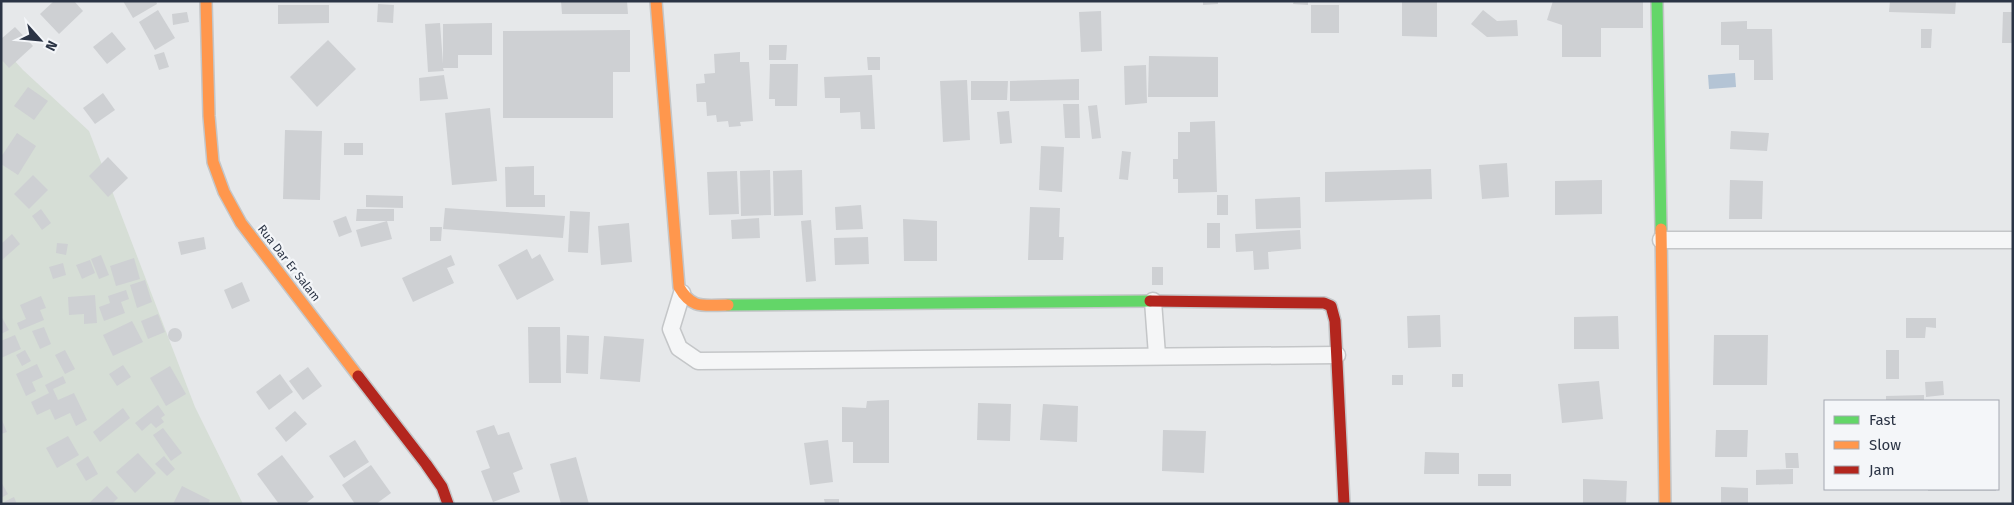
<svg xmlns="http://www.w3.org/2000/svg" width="2014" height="505" viewBox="0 0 2014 505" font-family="'Fira Sans',sans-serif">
	<rect width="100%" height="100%" fill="#e6e8ea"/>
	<!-- green -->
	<path fill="#d6ded6" d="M1 46 23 70 89 131 195 407 243 504H1Z"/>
	<!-- water -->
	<path fill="#b4c4d5" d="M1735 73 1736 87 1709 89 1708 75Z"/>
	<!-- building -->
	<g fill="#ced0d3">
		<path d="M54 1H74L83 11 59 34 40 14Z"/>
		<path d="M123 1H156L157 4 133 18Z"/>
		<path d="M561 1H627L628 14H562Z"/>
		<path d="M1203 1H1218V4L1203 5Z"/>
		<path d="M1294 1H1308V5L1293 4Z"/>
		<path d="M1402 1H1437V37L1402 36Z"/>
		<path d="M1553 1H1643V28H1601V57H1562V25L1547 20Z"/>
		<path d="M1890 1H1956L1955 14 1889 12Z"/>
		<path d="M378 4 394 5 393 23 377 22Z"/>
		<path d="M278 5H329V23L278 24Z"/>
		<rect x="1311" y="5" width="28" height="28"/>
		<path d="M158 10 175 38 155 50 139 22Z"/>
		<path d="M1483 10 1497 21 1517 20 1518 36 1487 37 1471 24Z"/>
		<path d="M1101 11 1102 51 1081 52 1079 12Z"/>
		<path d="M187 12 189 22 173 25 172 14Z"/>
		<path d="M2003 12H2013V43H2002Z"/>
		<path d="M1747 21V29H1772L1773 80H1754V60H1739V45H1721V22Z"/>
		<path d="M440 23 443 64V24L492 23V55H458V68H443L444 71 428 72 425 24Z"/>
		<path d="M15 27 33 46 9 68 1 59V39Z"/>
		<path d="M1921 29H1932L1931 48H1921Z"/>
		<path d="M630 30V72H613V118H503V31Z"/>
		<path d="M112 32 126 49 107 64 93 47Z"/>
		<path d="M328 40 356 69 317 107 290 77Z"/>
		<path d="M769 45H787L786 60H769Z"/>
		<path d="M164 52 169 67 159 70 154 55Z"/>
		<path d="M740 52V62H749L753 121 740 122 741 126 729 127 728 121 717 122 716 115 707 116 706 102H697L696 84 705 83 704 74 715 73 714 54Z"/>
		<path d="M1149 56 1218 57V97H1148Z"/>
		<path d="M867 57H880V70H868Z"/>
		<path d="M770 64H798L797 106H775V99H769Z"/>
		<path d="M1146 65 1147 103 1125 105 1124 66Z"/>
		<path d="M444 75 448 99 420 101 419 78Z"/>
		<path d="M872 75 875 129H861L860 112 840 113V98H825L824 77Z"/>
		<path d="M1079 79V100L1010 101V81Z"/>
		<path d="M967 80 970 140 943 142 940 81Z"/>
		<path d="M971 81H1008L1007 100H971Z"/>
		<path d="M28 87 48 101 34 120 14 106Z"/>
		<path d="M103 93 115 110 95 124 83 108Z"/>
		<path d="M1063 104H1079L1080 138H1065Z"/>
		<path d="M1097 105 1101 138 1092 139 1088 106Z"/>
		<path d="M490 108 497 181 452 185 445 113Z"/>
		<path d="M1009 111 1012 143 1000 144 997 112Z"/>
		<path d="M1215 121 1217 192 1178 193V179H1173V159H1178V132H1190V122Z"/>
		<path d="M285 130 322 131 320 200 283 199Z"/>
		<path d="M1731 131 1769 133 1767 151 1730 149Z"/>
		<path d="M17 133 36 146 18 175 1 164V157Z"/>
		<rect x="344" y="143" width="19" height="12"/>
		<path d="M1041 146 1064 147 1062 192 1039 190Z"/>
		<path d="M1122 151 1131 152 1128 180 1119 179Z"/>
		<path d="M108 157 128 178 108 197 89 176Z"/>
		<path d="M1507 163 1509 197 1482 199 1479 165Z"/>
		<path d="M534 166V195H545V207H506L505 167Z"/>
		<path d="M1431 169 1432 199 1325 202V172Z"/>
		<path d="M770 170 771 215 741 216 740 171Z"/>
		<path d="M802 170 803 215 774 216 773 171Z"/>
		<path d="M737 171 739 214 709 215 707 172Z"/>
		<path d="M33 175 48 190 29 209 14 194Z"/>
		<path d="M1602 180V214L1555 215V181Z"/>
		<path d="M1730 180 1763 181 1762 219H1729Z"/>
		<path d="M366 195 403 196V208L366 207Z"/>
		<rect x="1217" y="195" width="11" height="20"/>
		<path d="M1300 197 1301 228 1256 229 1255 199Z"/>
		<path d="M861 205 863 229 836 230 835 207Z"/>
		<path d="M1030 207 1060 208 1059 237H1064L1063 260H1028Z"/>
		<path d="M445 208 565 216 563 238 443 229Z"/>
		<path d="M41 209 51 223 42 230 32 216Z"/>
		<path d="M357 209H394V221H356Z"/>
		<path d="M570 211 590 212 588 253 568 252Z"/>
		<path d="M346 216 352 232 339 237 333 221Z"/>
		<path d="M759 218 760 238 732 239 731 220Z"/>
		<path d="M903 219 937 221V261H904Z"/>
		<path d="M811 220 816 281 806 282 801 221Z"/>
		<path d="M387 221 392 239 361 247 356 230Z"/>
		<path d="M629 223 632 262 601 265 598 226Z"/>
		<rect x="1207" y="223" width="13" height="25"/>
		<path d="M430 227H442L441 241H430Z"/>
		<path d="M1300 230 1301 249 1268 252 1269 269 1254 270 1253 251 1236 252 1235 234Z"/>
		<path d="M12 234 20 244 1 261V244Z"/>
		<path d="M204 237 206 249 181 255 178 242Z"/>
		<path d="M868 237 869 264 835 265 834 238Z"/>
		<path d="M57 243 68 244 66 255 56 253Z"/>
		<path d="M527 249 532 259 540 254 554 280 517 300 498 265Z"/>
		<path d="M101 255 109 275 99 279 91 259Z"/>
		<path d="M451 255 455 265 447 268 454 283 413 302 402 278Z"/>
		<path d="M134 258 140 279 116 286 110 266Z"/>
		<path d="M90 260 95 273 82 279 76 265Z"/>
		<path d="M63 263 66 275 53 279 49 267Z"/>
		<rect x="1152" y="267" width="11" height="18"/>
		<path d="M145 280 152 302 137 308 130 285Z"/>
		<path d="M242 282 250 301 232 309 224 290Z"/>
		<path d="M126 290 129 299 121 302 125 313 104 321 99 307 110 303 108 296Z"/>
		<path d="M95 295 97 323 84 324V314L69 315 68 297Z"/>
		<path d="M41 296 46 308 40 310 44 320 20 330 17 323 26 319 20 305Z"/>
		<path d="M158 314 165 332 148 339 141 321Z"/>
		<path d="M1440 315 1441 347 1408 348 1407 316Z"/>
		<path d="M1 316 9 330 1 334Z"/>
		<path d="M1618 316 1619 349H1574V317Z"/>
		<path d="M1906 318H1936V328L1926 327 1925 338H1906Z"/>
		<path d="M132 321 143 342 113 356 103 335Z"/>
		<path d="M44 327 51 344 40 349 32 331Z"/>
		<path d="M528 327H560L561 383H529Z"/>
		<circle cx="175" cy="335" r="7"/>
		<path d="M15 335 21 349 1 358V341Z"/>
		<path d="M567 335 589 336 588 374 566 373Z"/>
		<path d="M1714 335H1768L1767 385H1713Z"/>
		<path d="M604 336 644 339 640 382 600 379Z"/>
		<path d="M25 350 31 361 22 366 16 355Z"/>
		<path d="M65 350 75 369 65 374 55 355Z"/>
		<rect x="1886" y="350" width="13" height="29"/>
		<path d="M37 364 43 377 32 382 36 391 26 396 16 374Z"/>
		<path d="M123 365 131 377 117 386 109 374Z"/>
		<path d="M170 366 186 394 166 406 150 378Z"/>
		<path d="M308 367 322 386 303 400 289 381Z"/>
		<path d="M280 374 293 392 269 410 256 392Z"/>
		<rect x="1452" y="374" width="11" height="13"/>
		<rect x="1392" y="375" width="11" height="10"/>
		<path d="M63 376 66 383 53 389 58 400 74 393 87 420 76 426 70 413 55 420 50 409 37 415 31 402 49 393 45 385Z"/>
		<path d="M1599 381 1603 419 1562 423 1558 384Z"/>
		<path d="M1943 381 1944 395 1926 397 1925 382Z"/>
		<path d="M1924 395V401H1886V396Z"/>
		<path d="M889 400V463H853V442H842V407L866 408 867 401Z"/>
		<path d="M978 403 1011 404 1010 441 977 440Z"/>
		<path d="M1043 404 1078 406 1077 442 1040 440Z"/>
		<path d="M158 405 165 415 161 418 164 422 156 428 151 423 142 431 135 423Z"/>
		<path d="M123 408 130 418 100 442 93 432Z"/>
		<path d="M295 411 307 424 286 442 275 428Z"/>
		<path d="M1 418 7 432 1 434Z"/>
		<path d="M494 425 498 435 509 432 523 469 513 473 520 492 493 502 481 471 490 468 476 431Z"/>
		<path d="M163 428 182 453 171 461 153 435Z"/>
		<path d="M1163 430 1206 431 1204 473 1162 471Z"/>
		<path d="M1716 430H1748L1747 457H1715Z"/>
		<path d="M68 436 79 455 57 468 46 448Z"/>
		<path d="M355 440 369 462 344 478 329 456Z"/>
		<path d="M828 440 833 482 810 485 804 443Z"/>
		<path d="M1425 452 1459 453V474H1424Z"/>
		<path d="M138 453 156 473 135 493 116 472Z"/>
		<path d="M1785 453H1798L1799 468H1786Z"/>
		<path d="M282 455 314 497 305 504H279L257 474Z"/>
		<path d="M88 456 98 474 86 481 76 464Z"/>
		<path d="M164 456 175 469 167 476 155 464Z"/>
		<path d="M576 457 589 504H561L550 464Z"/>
		<path d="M371 465 391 493 376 504H355L342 485Z"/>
		<path d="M1793 469V484L1756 485V470Z"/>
		<rect x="1478" y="474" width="33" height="12"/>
		<path d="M1583 479 1627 481 1626 504H1583Z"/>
		<path d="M1 482 8 494 1 498Z"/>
		<path d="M107 486 118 498 112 504H91L89 503Z"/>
		<path d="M182 486 210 500 208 504H173Z"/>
		<path d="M1721 487 1748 488V504H1721Z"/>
		<rect x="1928" y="489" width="68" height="2"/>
		<path d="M14 497 17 504H5L4 502Z"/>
		<path d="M824 499H839V504H825Z"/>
	</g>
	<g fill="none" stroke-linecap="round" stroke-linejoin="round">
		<!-- street casing -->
		<g stroke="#c4c6c8" stroke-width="19">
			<g id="street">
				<path d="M1661 240H2013"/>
				<path d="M682 293 671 329 679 348 698 361 1337 355"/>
				<path d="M1153 301 1157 355"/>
			</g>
		</g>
		<!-- fast casing -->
		<g stroke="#c4c6c8" stroke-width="14">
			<g id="fast">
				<path d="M1657 1 1661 229"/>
				<path d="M728 305 1150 301"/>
			</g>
		</g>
		<!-- slow casing -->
		<g stroke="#c4c6c8" stroke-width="14">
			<g id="slow">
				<path d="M206 1 209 116 213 162 224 192 241 223 358 376"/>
				<path d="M656 1 679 287C692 310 704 305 728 305"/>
				<path d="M1661 229 1665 504"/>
			</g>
		</g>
		<!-- jam casing -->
		<g stroke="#c4c6c8" stroke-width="14">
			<g id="jam">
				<path d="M1150 301 1324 303 1331 306 1335 321 1344 504"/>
				<path d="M358 376 426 464 442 487 448 504"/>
			</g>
		</g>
		<!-- street -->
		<use href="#street" stroke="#f5f6f7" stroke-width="16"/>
		<!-- fast -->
		<use href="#fast" stroke="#63d668" stroke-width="11"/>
		<!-- slow -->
		<use href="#slow" stroke="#ff974d" stroke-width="11"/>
		<!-- jam -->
		<use href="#jam" stroke="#b3261e" stroke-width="11"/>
	</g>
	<g text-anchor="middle" stroke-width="4.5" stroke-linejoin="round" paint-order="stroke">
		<!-- street labels -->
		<g font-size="12" fill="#2b3445" stroke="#f4f6f9">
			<text transform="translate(289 263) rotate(52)" y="4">Rua Dar Er Salam</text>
		</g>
	</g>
	<!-- border -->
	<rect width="2014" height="505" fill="none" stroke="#2b3445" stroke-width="5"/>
	<!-- legend -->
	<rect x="1824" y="400" width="175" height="90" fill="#f4f6f9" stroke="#a4a8b1"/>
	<rect x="1834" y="416" width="25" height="8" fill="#63d668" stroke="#a4a8b1"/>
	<text x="1869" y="425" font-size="15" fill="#2b3445">Fast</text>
	<rect x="1834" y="441" width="25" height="8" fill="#ff974d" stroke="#a4a8b1"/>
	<text x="1869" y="450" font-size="15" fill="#2b3445">Slow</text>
	<rect x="1834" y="466" width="25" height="8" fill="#b3261e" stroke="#a4a8b1"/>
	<text x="1869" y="475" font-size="15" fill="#2b3445">Jam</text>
	<!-- north arrow -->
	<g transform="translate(40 40) rotate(117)" stroke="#f4f6f9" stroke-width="4" paint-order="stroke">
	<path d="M0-4L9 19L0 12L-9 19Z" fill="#2b3445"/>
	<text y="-8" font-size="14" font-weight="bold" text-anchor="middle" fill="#2b3445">N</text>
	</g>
</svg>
